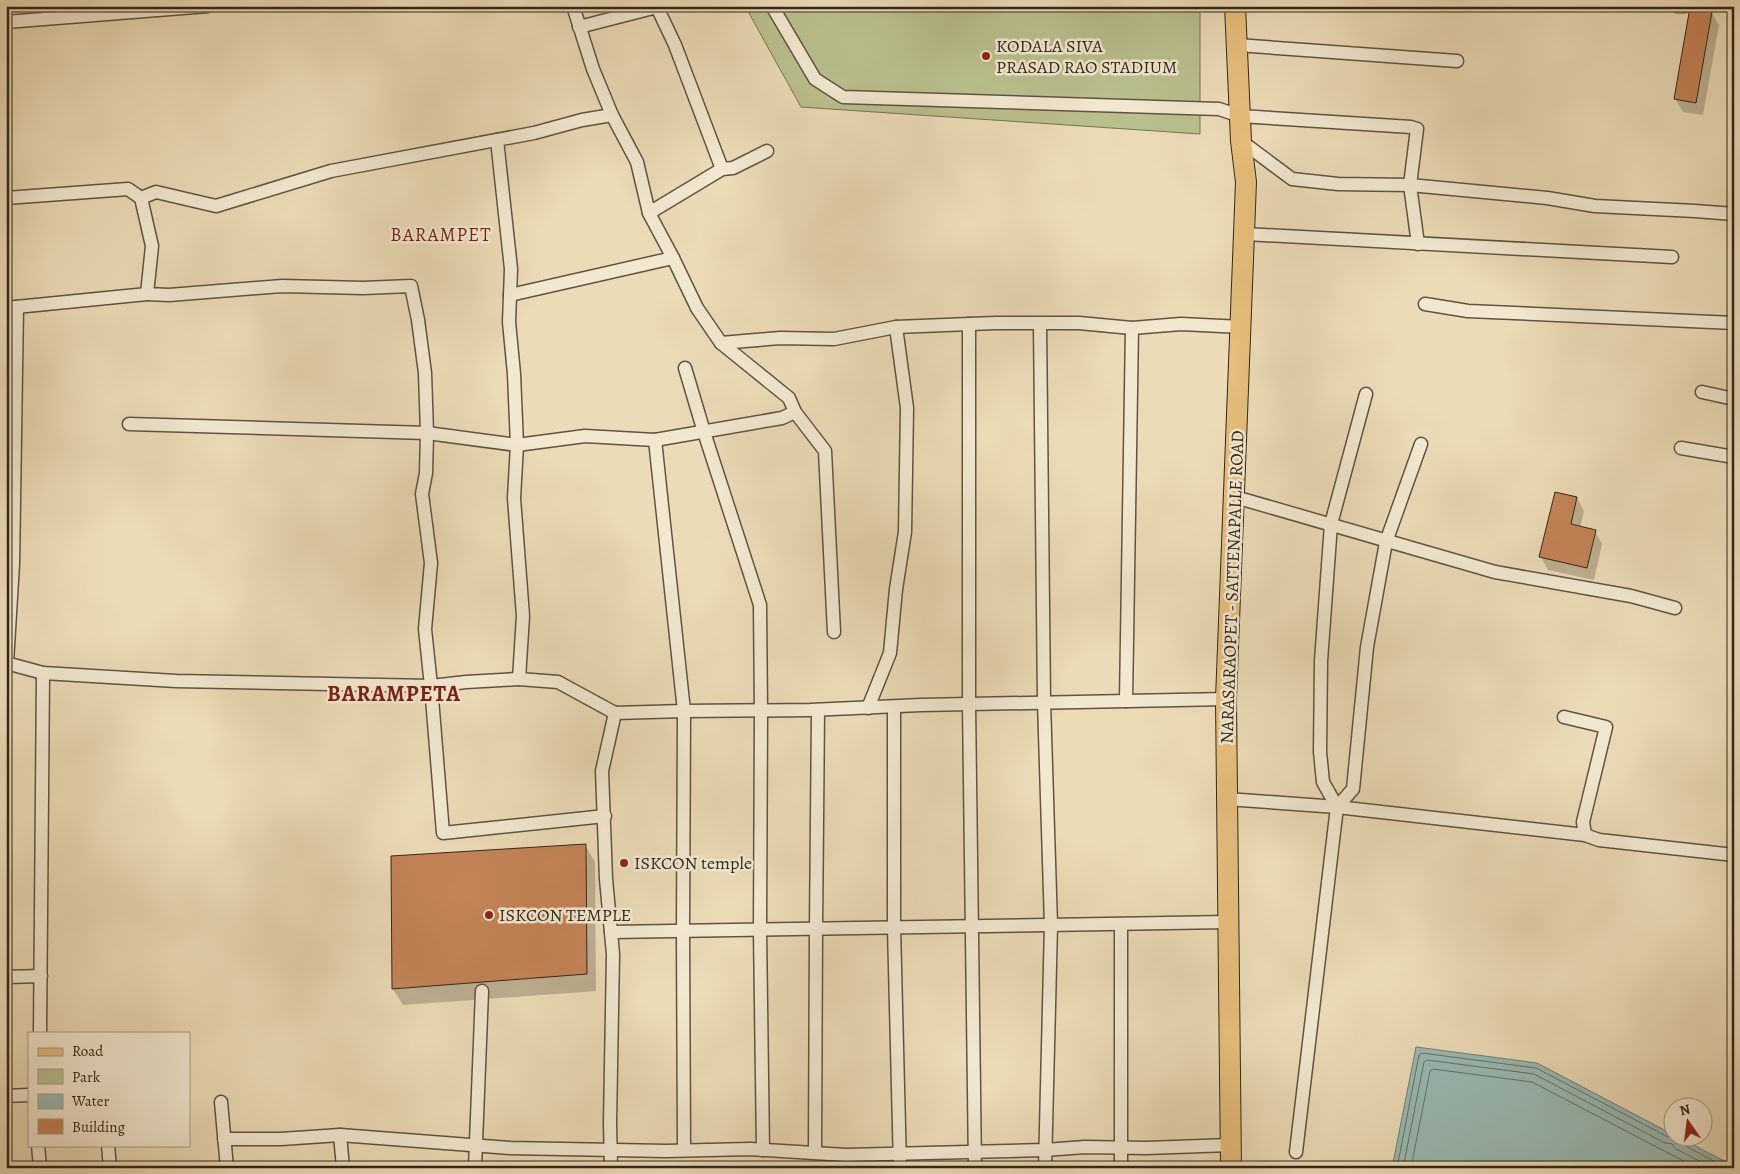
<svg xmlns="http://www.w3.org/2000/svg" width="1740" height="1174" viewBox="0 0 1740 1174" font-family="Alegreya,serif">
	<rect width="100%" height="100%" fill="#ebdbb6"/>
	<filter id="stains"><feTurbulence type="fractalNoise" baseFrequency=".004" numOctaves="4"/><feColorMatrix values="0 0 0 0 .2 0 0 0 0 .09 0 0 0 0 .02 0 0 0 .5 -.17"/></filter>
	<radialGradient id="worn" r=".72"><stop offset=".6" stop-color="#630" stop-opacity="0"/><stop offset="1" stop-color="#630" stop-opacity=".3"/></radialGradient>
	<!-- green -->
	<path fill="#b9c08d" stroke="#757455" d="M745 6H1200V134L801 107Z"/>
	<!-- water -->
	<path fill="#99bab3" stroke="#6f7f77" d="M1416 1047 1537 1063 1672 1134V1136L1678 1137 1734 1166V1168H1392Z"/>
	<!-- shadow -->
	<g fill="#0003">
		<path d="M1712 13 1719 25 1703 115 1683 112 1675 99Z"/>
		<path d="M1577 498 1584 511 1580 528 1595 531 1602 544 1594 580 1548 570 1541 557Z"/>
		<path d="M585 845 595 862 596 991 403 1005 393 989Z"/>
	</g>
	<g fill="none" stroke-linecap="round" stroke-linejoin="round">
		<!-- shore -->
		<g stroke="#657068" stroke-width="1">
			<path d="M1397 1168 1419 1055 1422 1053 1536 1068 1668 1137 1675 1138 1680 1143 1727 1168"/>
			<path d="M1403 1168 1424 1062 1427 1060 1534 1074 1665 1143 1672 1144 1676 1149 1713 1168"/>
			<path d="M1411 1168 1430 1071 1433 1069 1532 1082 1697 1168"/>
		</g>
	</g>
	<!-- building -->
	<g fill="#c48356" stroke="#31271d">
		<path d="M1693 8 1712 12 1696 103 1674 99 1689 13Z"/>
		<path d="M1555 492 1577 497 1571 524 1596 530 1587 568 1539 557Z"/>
		<path d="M586 844 587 974 392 989 391 856Z"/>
	</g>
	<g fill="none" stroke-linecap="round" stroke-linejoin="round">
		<!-- minor casing -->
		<g stroke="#605443" stroke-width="15">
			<g id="minor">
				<path d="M573 6 593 69 612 115 637 162 649 213 673 258 697 308 721 343 780 338 834 339 896 327 907 408 905 532 896 589 890 653 868 708"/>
				<path d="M772 6 815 79 843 97 1219 109 1240 116 1411 127 1417 129 1410 185 1418 244"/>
				<path d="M1677 6H1685"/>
				<path d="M6 22 208 6"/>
				<path d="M579 27 657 7 675 45 722 169"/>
				<path d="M1237 45 1457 61"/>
				<path d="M497 140 511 269 509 322 514 374 517 445 514 498 523 616 519 679 558 682 615 713 602 771 606 879 613 954 610 1123 611 1168"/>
				<path d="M1241 141 1292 179 1338 184 1410 185 1547 198 1595 206 1695 211 1734 214"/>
				<path d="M6 198 128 189 141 198"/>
				<path d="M649 213 722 169 733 168 767 151"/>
				<path d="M1245 234 1672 257"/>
				<path d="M510 295 673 258"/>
				<path d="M1425 304 1468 311 1734 323"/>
				<path d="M6 308 147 294"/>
				<path d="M969 324V704L975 1168"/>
				<path d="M1040 324 1044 702 1051 925 1045 1168"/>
				<path d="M896 327 995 323H1079L1132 328 1181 324 1242 327"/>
				<path d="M721 343 789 398 795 412 825 451 834 632"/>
				<path d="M685 368 704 432 760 605 761 711 760 930 763 1150"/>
				<path d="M1702 392 1734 399"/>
				<path d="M129 424 427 433 517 445 585 436 655 440 782 418 795 412"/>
				<path d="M655 440 684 711 683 931 684 1150"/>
				<path d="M1681 448 1734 457"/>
				<path d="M1235 497 1495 572 1631 596 1675 608"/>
				<path d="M6 663 43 673 176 681 431 686 443 833 605 816"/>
				<path d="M7 663 13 564 17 307"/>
				<path d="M519 679 466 682 431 686 425 629 431 563 422 494 426 473 427 433 425 373 418 320 411 286 363 288 282 286 169 295 147 294 152 246 141 198 156 192 216 206 331 171 534 133 582 120 612 115"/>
				<path d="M1126 701 1132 328"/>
				<path d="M894 707V927L900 1168"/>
				<path d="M615 713 684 711 810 710 921 705 1226 699"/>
				<path d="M1564 717 1606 727 1583 822 1585 835"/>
				<path d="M1227 799 1337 807 1585 835 1599 840 1734 855"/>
				<path d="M1337 807 1353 789 1367 647 1386 542 1421 444"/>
				<path d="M611 932 1228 922"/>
				<path d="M6 977 41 976"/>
				<path d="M40 1033 43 673"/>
				<path d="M6 1096 29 1095"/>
				<path d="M221 1102 227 1168"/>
				<path d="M340 1135 343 1168"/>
				<path d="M224 1139H281L340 1135 510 1148 666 1151 750 1149 846 1155 1045 1150 1085 1147 1146 1148 1230 1145"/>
				<path d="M38 1145 40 1168"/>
				<path d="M108 1145 110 1168"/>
				<path d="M1296 1152 1337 807 1323 782 1320 752 1321 661 1331 524 1366 394"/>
				<path d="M815 1153 816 929 818 710"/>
				<path d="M475 1168 482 991"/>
				<path d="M1121 1168V924"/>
			</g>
		</g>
		<!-- primary casing -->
		<g stroke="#31271d" stroke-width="22">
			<path id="primary" d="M1231 1168 1226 699 1246 182 1241 141 1235 6"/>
		</g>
		<!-- minor -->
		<use href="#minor" stroke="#f2e8d0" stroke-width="12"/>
		<!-- primary -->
		<use href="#primary" stroke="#e6be7b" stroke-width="20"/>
	</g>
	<!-- markers -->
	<g fill="#8f2418" stroke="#f2e8d0" stroke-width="2">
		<circle cx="986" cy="56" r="5"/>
		<circle cx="624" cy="863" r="5"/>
		<circle cx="489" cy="915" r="5"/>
	</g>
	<g text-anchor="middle" stroke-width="5" stroke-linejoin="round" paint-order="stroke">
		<!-- poi labels -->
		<g font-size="18" fill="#31271d" stroke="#f2e8d0" text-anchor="start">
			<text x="996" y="52">KODALA SIVA<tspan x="996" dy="21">PRASAD RAO STADIUM</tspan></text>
			<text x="634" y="869">ISKCON temple</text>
			<text x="499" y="921">ISKCON TEMPLE</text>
		</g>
		<!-- street labels -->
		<g font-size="18" fill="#31271d" stroke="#f2e8d0">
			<text transform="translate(1232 587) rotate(-88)" y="6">NARASARAOPET - SATTENAPALLE ROAD</text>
		</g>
		<!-- neighbourhood labels -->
		<g font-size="19" letter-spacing="1" fill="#7a1f14" stroke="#f2e8d0">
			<text x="441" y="241">BARAMPET</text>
		</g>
		<!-- district labels -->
		<g font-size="22" font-weight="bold" letter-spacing="1" fill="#7a1f14" stroke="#f2e8d0">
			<text x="394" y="701">BARAMPETA</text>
		</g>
	</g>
	<!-- margin -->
	<rect width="1740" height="1174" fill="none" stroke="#ebdbb6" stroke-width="25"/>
	<rect x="8" y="8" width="1725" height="1159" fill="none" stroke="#31271d" stroke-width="2.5"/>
	<rect x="12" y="12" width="1715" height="1149" fill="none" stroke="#31271d"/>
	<!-- legend -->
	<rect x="28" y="1032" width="162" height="115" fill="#f2e8d0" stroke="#a59b88"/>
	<rect x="38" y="1048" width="25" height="8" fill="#e6be7b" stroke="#a59b88"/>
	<text x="72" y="1056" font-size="15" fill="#31271d">Road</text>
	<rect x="38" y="1069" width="25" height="15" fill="#b9c08d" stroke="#a59b88"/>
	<text x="72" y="1082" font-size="15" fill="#31271d">Park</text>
	<rect x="38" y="1094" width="25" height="15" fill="#99bab3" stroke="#a59b88"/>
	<text x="72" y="1106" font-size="15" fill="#31271d">Water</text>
	<rect x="38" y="1119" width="25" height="15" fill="#c48356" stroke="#a59b88"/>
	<text x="72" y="1132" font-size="15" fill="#31271d">Building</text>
	<!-- north arrow -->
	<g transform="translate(1688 1122) rotate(346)"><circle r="24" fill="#f2e8d0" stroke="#a59b88"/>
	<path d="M0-4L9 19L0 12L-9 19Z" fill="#8f2418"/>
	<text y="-8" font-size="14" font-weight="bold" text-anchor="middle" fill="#31271d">N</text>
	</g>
	<rect width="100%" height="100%" filter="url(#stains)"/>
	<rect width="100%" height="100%" fill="url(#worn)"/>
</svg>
